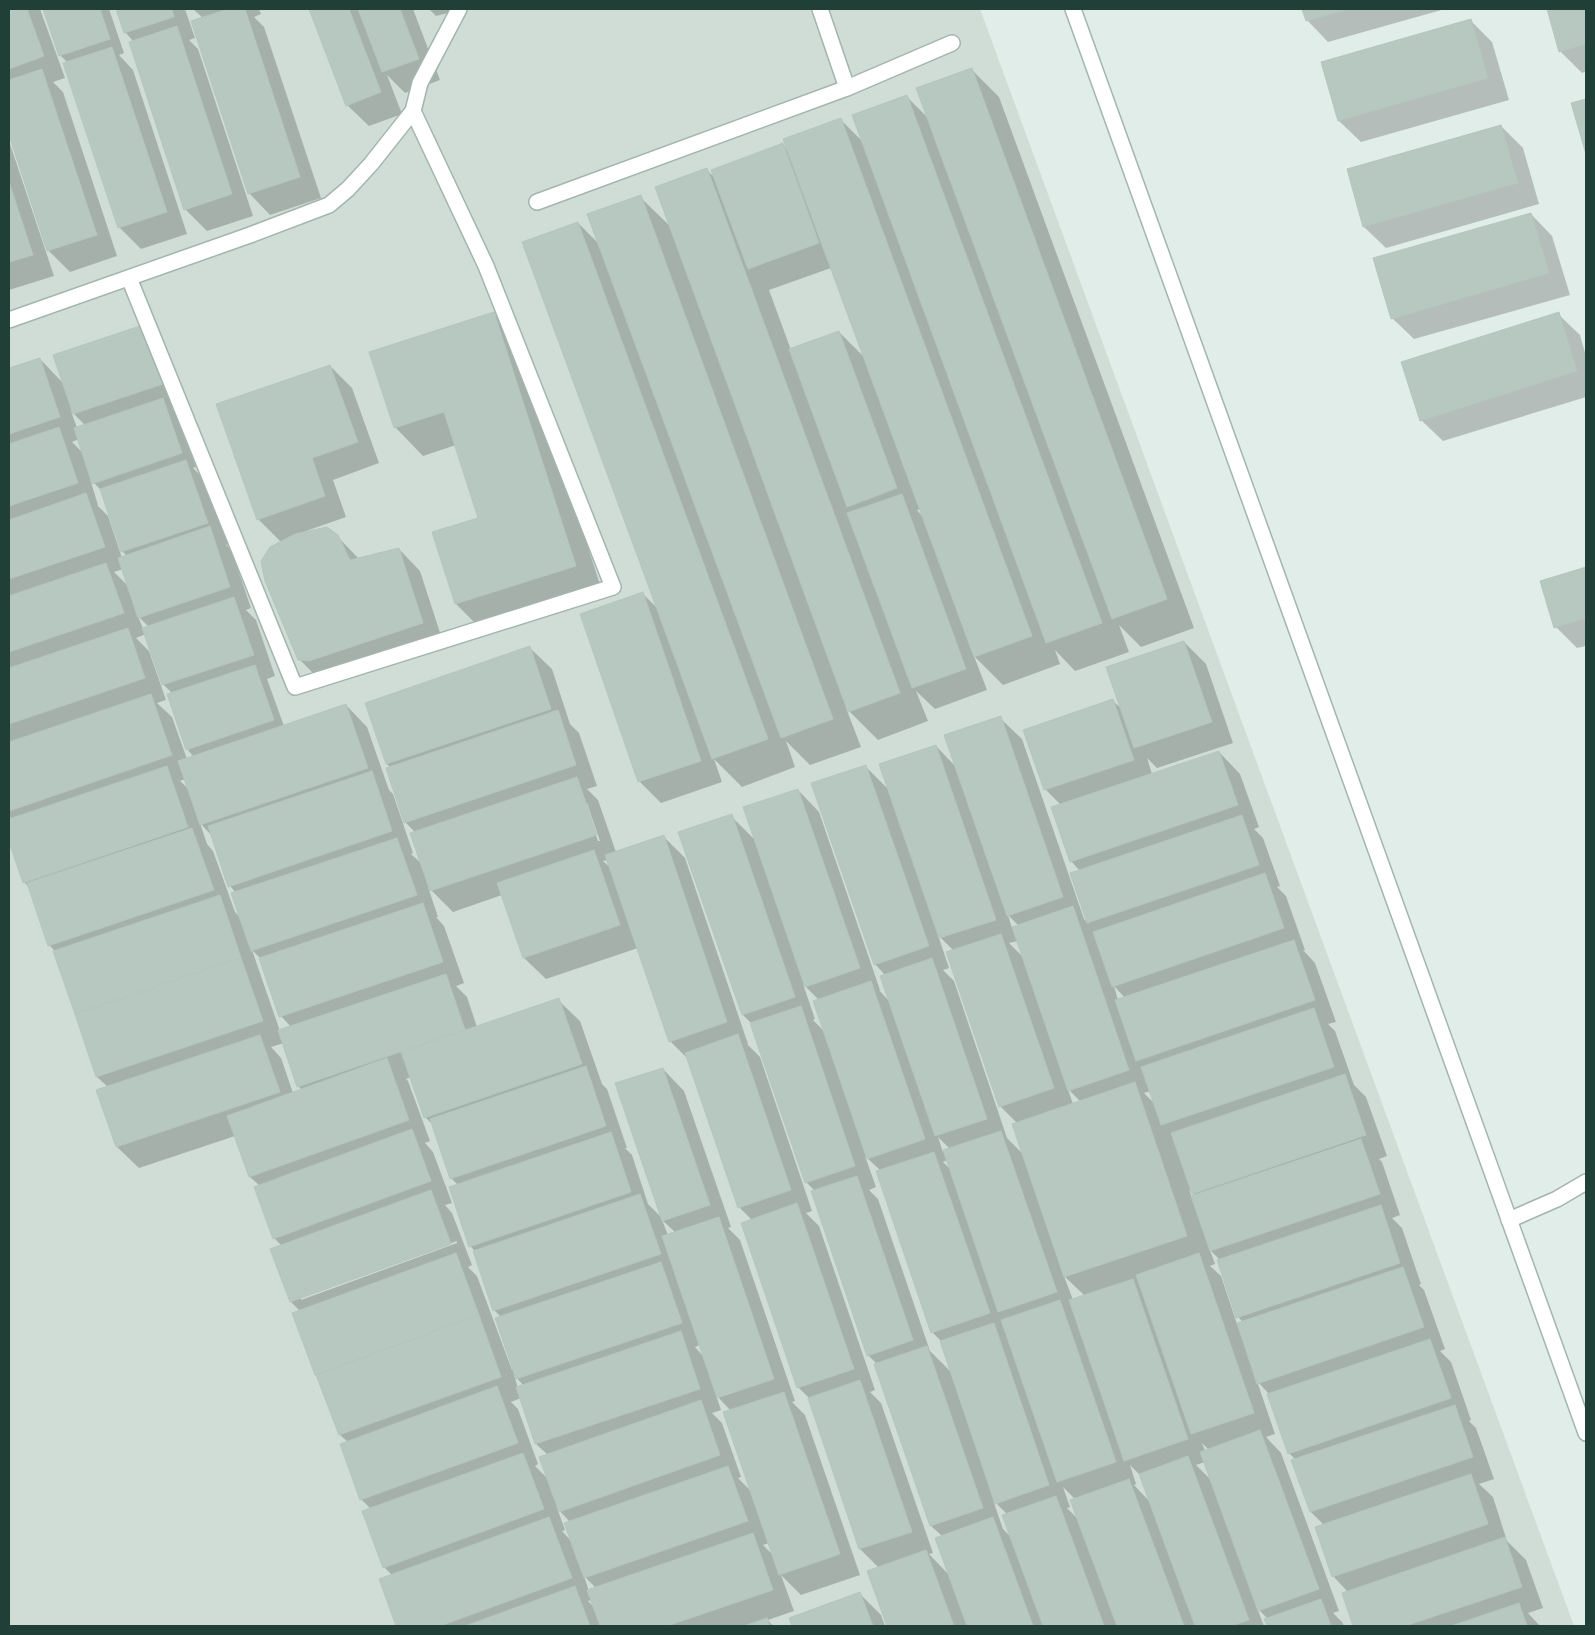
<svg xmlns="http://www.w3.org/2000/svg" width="1595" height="1635" viewBox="0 0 1595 1635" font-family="Overpass,sans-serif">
	<rect width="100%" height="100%" fill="#e1ede8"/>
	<!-- built -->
	<path fill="#cfddd6" d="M9 9H980L1574 1626H9Z"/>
	<!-- shadow -->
	<g fill="#0003" fill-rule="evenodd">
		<path d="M9 9H40L65 78 53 82 63 92 117 256 70 272 48 250 9 131Z"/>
		<path d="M43 9H109L124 53 119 55 133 70 187 234 141 249 119 227 68 63 60 55 46 12Z"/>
		<path d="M117 9H185L195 38 189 40 198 49 253 216 207 231 185 209 134 42 125 32Z"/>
		<path d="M193 9H259L261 14 254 17 264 27 321 198 270 215 249 193 203 18Z"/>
		<path d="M310 9H413L440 80 405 93 387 75 402 114 369 126 347 105Z"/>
		<path d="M429 9H464L436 16Z"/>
		<path d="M1303 9H1445L1328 42 1307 20Z"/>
		<path d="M1548 9H1586V71L1582 73 1560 51Z"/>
		<path d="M1470 20 1492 42 1509 100 1361 142 1339 121 1322 63Z"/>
		<path d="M971 69 999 97 1194 628 1141 647 1119 625 1129 652 1075 671 1055 650 1060 664 1003 685 974 656 987 690 935 709 916 691 928 721 878 740 846 708 861 747 810 765 786 741 795 767 742 787 714 759 722 782 661 803 639 781 643 594 659 610 578 223 601 246 640 197 671 227 707 170 716 179 783 145 788 150 841 120 862 141 907 97 928 118ZM831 268 864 357 839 332 791 350 769 290ZM920 509 923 517 917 510Z"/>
		<path d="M1501 126 1523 148 1539 204 1386 248 1364 227 1348 170Z"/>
		<path d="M9 141 54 276 9 290Z"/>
		<path d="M1531 214 1552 236 1570 295 1414 339 1392 318Z"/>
		<path d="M494 314 522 342 603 594 484 632 456 604 480 519 456 445 423 456 395 427Z"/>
		<path d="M1558 314 1580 335 1586 356V397L1443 441 1421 420Z"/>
		<path d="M142 326 184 405 172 409 177 414 196 467 193 468 208 483 229 544 226 545 231 549 251 608 246 610 256 620 275 676 267 679 284 726 346 705 367 727 389 790 393 794 413 853 411 854 422 864 416 833 405 822 391 768 387 764 530 648 552 669 570 724 579 733 597 786 587 789 598 800 616 852 663 836 685 858 748 1044H747L760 1057 812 1211 806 1213 819 1226 875 1390 870 1392 881 1403 933 1553 929 1554 950 1576 942 1536 931 1526 876 1365 877 1364 868 1355 815 1191 806 1182 752 1024 743 1015 731 816 755 840 798 790 819 812 880 990H879L890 1002 885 975 875 964 866 767 890 791 936 746 957 768 1000 718 1022 739 1084 919 1089 924 1072 874 1080 871 1071 861 1061 805 1045 789 1113 701 1123 710 1184 642 1206 664 1233 743 1157 768 1147 758 1152 774 1219 752 1240 774 1259 827 1254 829 1263 838 1280 886 1277 887 1286 896 1305 950H1303L1315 963 1336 1022 1328 1024 1335 1031 1354 1085 1366 1097 1387 1156 1379 1159 1382 1162 1400 1215 1392 1218 1402 1228 1421 1284 1419 1285 1424 1290 1445 1349 1440 1351 1451 1362 1471 1420 1469 1421 1476 1428 1494 1479 1479 1484 1493 1497 1507 1541 1526 1560 1543 1608 1528 1613 1540 1626H1354L1343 1593 1348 1592 1333 1576 1324 1525 1311 1512 1296 1460 1289 1453 1270 1395 1257 1381 1275 1434 1266 1437 1281 1453 1339 1611 1333 1613 1342 1622 1344 1626H1268L1266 1620 1268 1619 1257 1608 1264 1626H889L869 1572 879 1568 860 1549 809 1398 798 1387 752 1220 739 1207 689 1060 670 1041 638 948 546 979 524 958 502 895 453 912 428 887 438 917H436L444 926 464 983 456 986 467 997 477 1027 558 1000 580 1021 602 1084 607 1089 627 1148H625L632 1155 648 1204 662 1218 663 1069 684 1091 731 1227 728 1228 740 1240 795 1401 792 1402 805 1415 860 1575 801 1595 781 1575 794 1611 768 1620 773 1626H398L381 1580 392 1575 384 1567 371 1509 361 1499 348 1442 340 1435 294 1313 300 1311 291 1302 282 1246 274 1238 260 1186 250 1177 235 1136 139 1168 117 1147 97 1091 108 1087 97 1077 56 952 49 945 30 888 24 882 9 839V820L12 819 9 816V370L40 359 63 383ZM71 411 86 426 77 428ZM79 439 84 454 72 442ZM90 479 102 491 123 552 127 556 122 558 108 516 97 505H98ZM123 569 130 588 114 572ZM138 616 149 627 143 629ZM146 634 163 684 173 694 187 749 194 757 187 759 172 717 157 703 166 700 149 651 136 638ZM186 779 190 790 180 781ZM584 803H587L600 841H598ZM200 823 212 836 230 886 236 893 241 918 235 912 213 851 207 844ZM608 860 612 869 603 861ZM1008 915 1019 926 1012 928ZM938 935 954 951 1000 1106 1017 1123 1024 1155 1007 1138 954 981 943 970 949 968ZM1018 941 1024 958 1009 943ZM252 950 261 959 281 1016 291 1027 280 1031ZM803 984 819 1000 825 1032 813 1020 815 1019ZM1114 986 1125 998 1118 1000ZM284 1043 298 1086 302 1090 293 1093 281 1058 271 1047ZM411 1077 425 1117 433 1125 451 1178 458 1185 470 1246 474 1250 494 1310 502 1318 514 1369 512 1370 477 1276 468 1267 472 1265 452 1213 445 1205 452 1203 433 1152 425 1143 430 1141 408 1081 406 1079ZM1068 1089 1081 1102 1073 1104ZM1151 1091 1156 1105 1144 1093ZM938 1137 950 1149 943 1152ZM865 1156 881 1171 932 1332 941 1341 952 1373 930 1351 878 1199 869 1190 876 1187ZM947 1160 951 1170 943 1162ZM1189 1190 1195 1196 1192 1197ZM662 1220 676 1233 668 1235ZM457 1241V1243L301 1300V1297ZM1210 1250 1220 1260 1238 1317 1243 1322 1237 1324 1221 1276 1210 1266 1215 1264ZM1064 1276 1085 1296 1073 1300ZM700 1345 704 1357 695 1347ZM514 1375 524 1386 518 1388ZM716 1395 731 1411 751 1491 738 1478 741 1477 722 1423 712 1413 721 1410ZM521 1398 536 1444 548 1455V1479L535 1466 538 1464 518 1409 511 1402ZM1202 1443 1209 1450 1205 1451ZM1205 1462 1212 1481 1196 1465ZM1130 1465 1141 1476 1150 1502 1134 1485 1136 1484ZM1063 1487 1076 1500 1079 1520 1067 1508 1070 1507ZM993 1500 1008 1515 1012 1538 1003 1529ZM557 1508 570 1522 572 1542 562 1531 565 1530ZM769 1543 773 1555 763 1545ZM584 1576 596 1588 589 1591ZM592 1600 595 1608 588 1601Z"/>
		<path d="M330 366 352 388 379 463 333 480 346 517 306 531V533L337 536 359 559 399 549 420 571 444 645 321 681 299 659 281 542 258 519Z"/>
		<path d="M1586 568V646L1577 648 1556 627 1541 582Z"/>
		<path d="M860 1594 881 1615 885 1626H793L790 1619Z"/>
	</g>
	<!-- building -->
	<g fill="#b6c8c0" stroke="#b3c7bf">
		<path d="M9 9H27L44 56 9 69Z"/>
		<path d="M43 9H100L110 39 59 56Z"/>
		<path d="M116 9H172L174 17 124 33Z"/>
		<path d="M228 9H245L300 177 248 194 191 21Z"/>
		<path d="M309 9H349L381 92 346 106Z"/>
		<path d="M358 9H400L419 59 382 72Z"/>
		<path d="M1302 9H1349L1306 21Z"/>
		<path d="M1547 9H1586V44L1559 52Z"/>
		<path d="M1471 19 1488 78 1338 121 1321 62Z"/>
		<path d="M177 26 232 194 184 210 129 42Z"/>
		<path d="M112 47 167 212 118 228 63 63Z"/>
		<path d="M972 68 1167 599 1112 619 916 88Z"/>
		<path d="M42 69 97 235 47 251 9 135V80Z"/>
		<path d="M907 95 1102 623 1046 643 852 115Z"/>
		<path d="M1586 99V154L1571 103Z"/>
		<path d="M841 118 1032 636 974 657 783 139Z"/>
		<path d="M1501 125 1518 183 1363 227 1347 169Z"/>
		<path d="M783 143 819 243 748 269 711 170Z"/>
		<path d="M707 168 900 693 848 712 655 187Z"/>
		<path d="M9 182 33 255 9 262Z"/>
		<path d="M641 195 833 719 781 738 587 214Z"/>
		<path d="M1531 213 1549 273 1391 319 1373 258Z"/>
		<path d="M578 222 768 739 712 759 522 242Z"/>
		<path d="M494 312 576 566 455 604 432 532 478 518 444 412 394 428 369 352Z"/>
		<path d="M1559 312 1577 371 1420 421 1401 362Z"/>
		<path d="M143 325 163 384 73 414 53 355Z"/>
		<path d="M839 331 897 488 847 507 789 349Z"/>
		<path d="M40 358 60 417 9 434V368Z"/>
		<path d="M330 365 358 442 312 458 325 496 257 520 216 404Z"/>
		<path d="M163 398 182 453 92 484 74 428Z"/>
		<path d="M59 427 78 483 9 506V444Z"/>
		<path d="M186 460 208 523 121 552 100 489Z"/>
		<path d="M86 493 105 547 9 579V520Z"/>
		<path d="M902 494 966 669 912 688 847 513Z"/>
		<path d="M210 526 230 587 138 618 118 558Z"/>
		<path d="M327 527 338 535 350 560 399 548 423 623 309 661 298 660 265 581 261 561 270 547 295 534Z"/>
		<path d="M106 563 124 613 9 652V596Z"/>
		<path d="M1586 567V618L1554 628 1540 581Z"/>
		<path d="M643 592 701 761 638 782 580 614Z"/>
		<path d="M234 597 254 655 162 685 142 628Z"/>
		<path d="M128 628 145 678 9 724V668Z"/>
		<path d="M1184 641 1212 722 1134 748 1106 667Z"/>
		<path d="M530 646 551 709 386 764 365 703Z"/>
		<path d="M255 665 274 720 186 750 167 694Z"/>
		<path d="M151 694 172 755 9 811V742Z"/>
		<path d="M1113 699 1134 760 1044 790 1023 730Z"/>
		<path d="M346 704 368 768 200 825 178 761Z"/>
		<path d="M558 710 576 765 404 823 386 768Z"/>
		<path d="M1001 716 1063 897 1007 916 944 735Z"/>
		<path d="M936 745 996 920 939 938 879 764Z"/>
		<path d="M1219 751 1238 805 1070 862 1051 807Z"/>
		<path d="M866 765 929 946 874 965 811 783Z"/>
		<path d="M167 766 188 827 23 883 9 842V819Z"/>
		<path d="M372 771 392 831 228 887 208 826Z"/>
		<path d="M577 777 597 835 430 891 410 833Z"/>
		<path d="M798 789 860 968 805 987 743 807Z"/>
		<path d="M732 814 795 997 742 1015 678 832Z"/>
		<path d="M1242 815 1259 865 1087 923 1070 873Z"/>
		<path d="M192 828 214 890 48 946 27 883Z"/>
		<path d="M664 835 727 1022 669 1042 605 855Z"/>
		<path d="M397 838 417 895 251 951 231 893Z"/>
		<path d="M594 850 620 925 523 958 497 883Z"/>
		<path d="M1265 873 1284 928 1112 987 1093 932Z"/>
		<path d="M220 895 241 958 75 1014 53 951Z"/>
		<path d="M423 903 443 962 279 1017 259 958Z"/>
		<path d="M1073 906 1129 1070 1068 1091 1012 927Z"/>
		<path d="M1001 934 1054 1088 999 1107 946 952Z"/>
		<path d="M1294 940 1315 1000 1136 1061 1115 1000Z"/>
		<path d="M241 958 263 1021 96 1077 75 1014Z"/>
		<path d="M932 958 987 1119 935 1136 880 976Z"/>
		<path d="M446 974 465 1030 297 1087 278 1030Z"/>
		<path d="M871 981 925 1139 867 1159 813 1001Z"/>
		<path d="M559 998 582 1064 424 1118 401 1052Z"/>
		<path d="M801 1006 855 1166 805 1183 750 1023Z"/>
		<path d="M1314 1008 1334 1067 1161 1125 1141 1067Z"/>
		<path d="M738 1034 791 1190 738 1208 685 1053Z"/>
		<path d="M260 1035 280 1092 116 1147 96 1090Z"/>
		<path d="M387 1058 409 1120 249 1177 227 1116Z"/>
		<path d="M586 1066 606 1126 450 1179 430 1119Z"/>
		<path d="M663 1068 710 1205 662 1221 615 1083Z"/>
		<path d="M1345 1074 1366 1135 1192 1194 1171 1133Z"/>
		<path d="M1135 1082 1187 1236 1064 1277 1012 1124Z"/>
		<path d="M412 1129 431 1181 273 1239 254 1187Z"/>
		<path d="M1001 1131 1057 1292 998 1312 943 1150Z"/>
		<path d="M611 1132 631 1192 469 1247 449 1187Z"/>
		<path d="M1361 1139 1380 1194 1210 1251 1191 1196Z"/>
		<path d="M934 1152 990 1313 931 1333 876 1171Z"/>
		<path d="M857 1176 913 1340 867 1356 811 1191Z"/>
		<path d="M431 1190 451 1244 290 1302 270 1249Z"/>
		<path d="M640 1194 661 1254 493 1311 473 1251Z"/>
		<path d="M797 1203 854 1369 797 1388 741 1223Z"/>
		<path d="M1381 1205 1400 1263 1236 1318 1217 1260Z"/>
		<path d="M719 1217 774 1379 717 1398 662 1236Z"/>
		<path d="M456 1253 479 1315 315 1375 292 1313Z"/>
		<path d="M1199 1253 1254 1413 1191 1434 1136 1275Z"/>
		<path d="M661 1262 682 1323 516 1379 495 1318Z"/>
		<path d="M1403 1267 1424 1327 1257 1384 1237 1323Z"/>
		<path d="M1133 1279 1188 1439 1124 1461 1069 1300Z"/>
		<path d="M1060 1300 1116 1462 1057 1482 1001 1320Z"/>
		<path d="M479 1315 501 1377 339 1435 316 1375Z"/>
		<path d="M994 1323 1049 1485 995 1504 940 1341Z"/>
		<path d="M681 1331 700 1389 535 1444 516 1387Z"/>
		<path d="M1430 1339 1451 1398 1288 1454 1267 1394Z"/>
		<path d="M927 1346 983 1508 930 1526 874 1364Z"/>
		<path d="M860 1380 912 1532 859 1549 808 1398Z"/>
		<path d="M497 1386 518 1443 360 1500 340 1444Z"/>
		<path d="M784 1392 840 1554 779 1575 723 1412Z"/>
		<path d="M701 1400 720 1455 559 1512 539 1457Z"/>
		<path d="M1455 1405 1473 1457 1310 1512 1291 1460Z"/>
		<path d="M1260 1430 1319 1589 1258 1611 1200 1452Z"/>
		<path d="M523 1453 544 1509 383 1568 362 1511Z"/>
		<path d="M1188 1456 1249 1620 1231 1626H1195L1139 1474Z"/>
		<path d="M728 1466 748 1521 584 1578 564 1523Z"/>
		<path d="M1471 1474 1488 1524 1332 1577 1315 1527Z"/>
		<path d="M1129 1479 1184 1626H1117L1070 1500Z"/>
		<path d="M1056 1496 1104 1626H1043L1002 1515Z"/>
		<path d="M549 1517 572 1578 440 1626H396L379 1579Z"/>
		<path d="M993 1517 1033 1626H967L935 1538Z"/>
		<path d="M753 1533 773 1590 667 1626H600L587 1590Z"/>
		<path d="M1505 1537 1522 1587 1405 1626H1353L1342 1593Z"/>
		<path d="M926 1550 954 1626H887L867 1571Z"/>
		<path d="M575 1586 590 1626H465Z"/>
		<path d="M860 1592 873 1626H792L789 1618Z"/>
		<path d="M1321 1599 1331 1626H1267L1264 1619Z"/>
		<path d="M1519 1603 1527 1626H1451Z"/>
		<path d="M767 1618 770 1626H744Z"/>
	</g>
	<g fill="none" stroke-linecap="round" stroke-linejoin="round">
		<!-- lane casing -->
		<g stroke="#a3b5af" stroke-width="18">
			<g id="lane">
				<path d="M820 9 847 88"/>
				<path d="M537 202 847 88 952 43"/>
				<path d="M129 278 295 687 613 587 486 266 413 111"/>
				<path d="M9 320 250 235 329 205 348 189 371 164 413 111 420 83 459 9"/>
				<path d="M1509 1220 1557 1199 1586 1182"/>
			</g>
		</g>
		<!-- street casing -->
		<g stroke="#a3b5af" stroke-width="18">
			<path id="street" d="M1073 9 1586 1433"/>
		</g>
		<!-- lane -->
		<use href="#lane" stroke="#fff" stroke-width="15"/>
		<!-- street -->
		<use href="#street" stroke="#fff" stroke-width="15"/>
	</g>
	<!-- border -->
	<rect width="1595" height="1635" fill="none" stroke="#203f37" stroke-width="20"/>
</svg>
